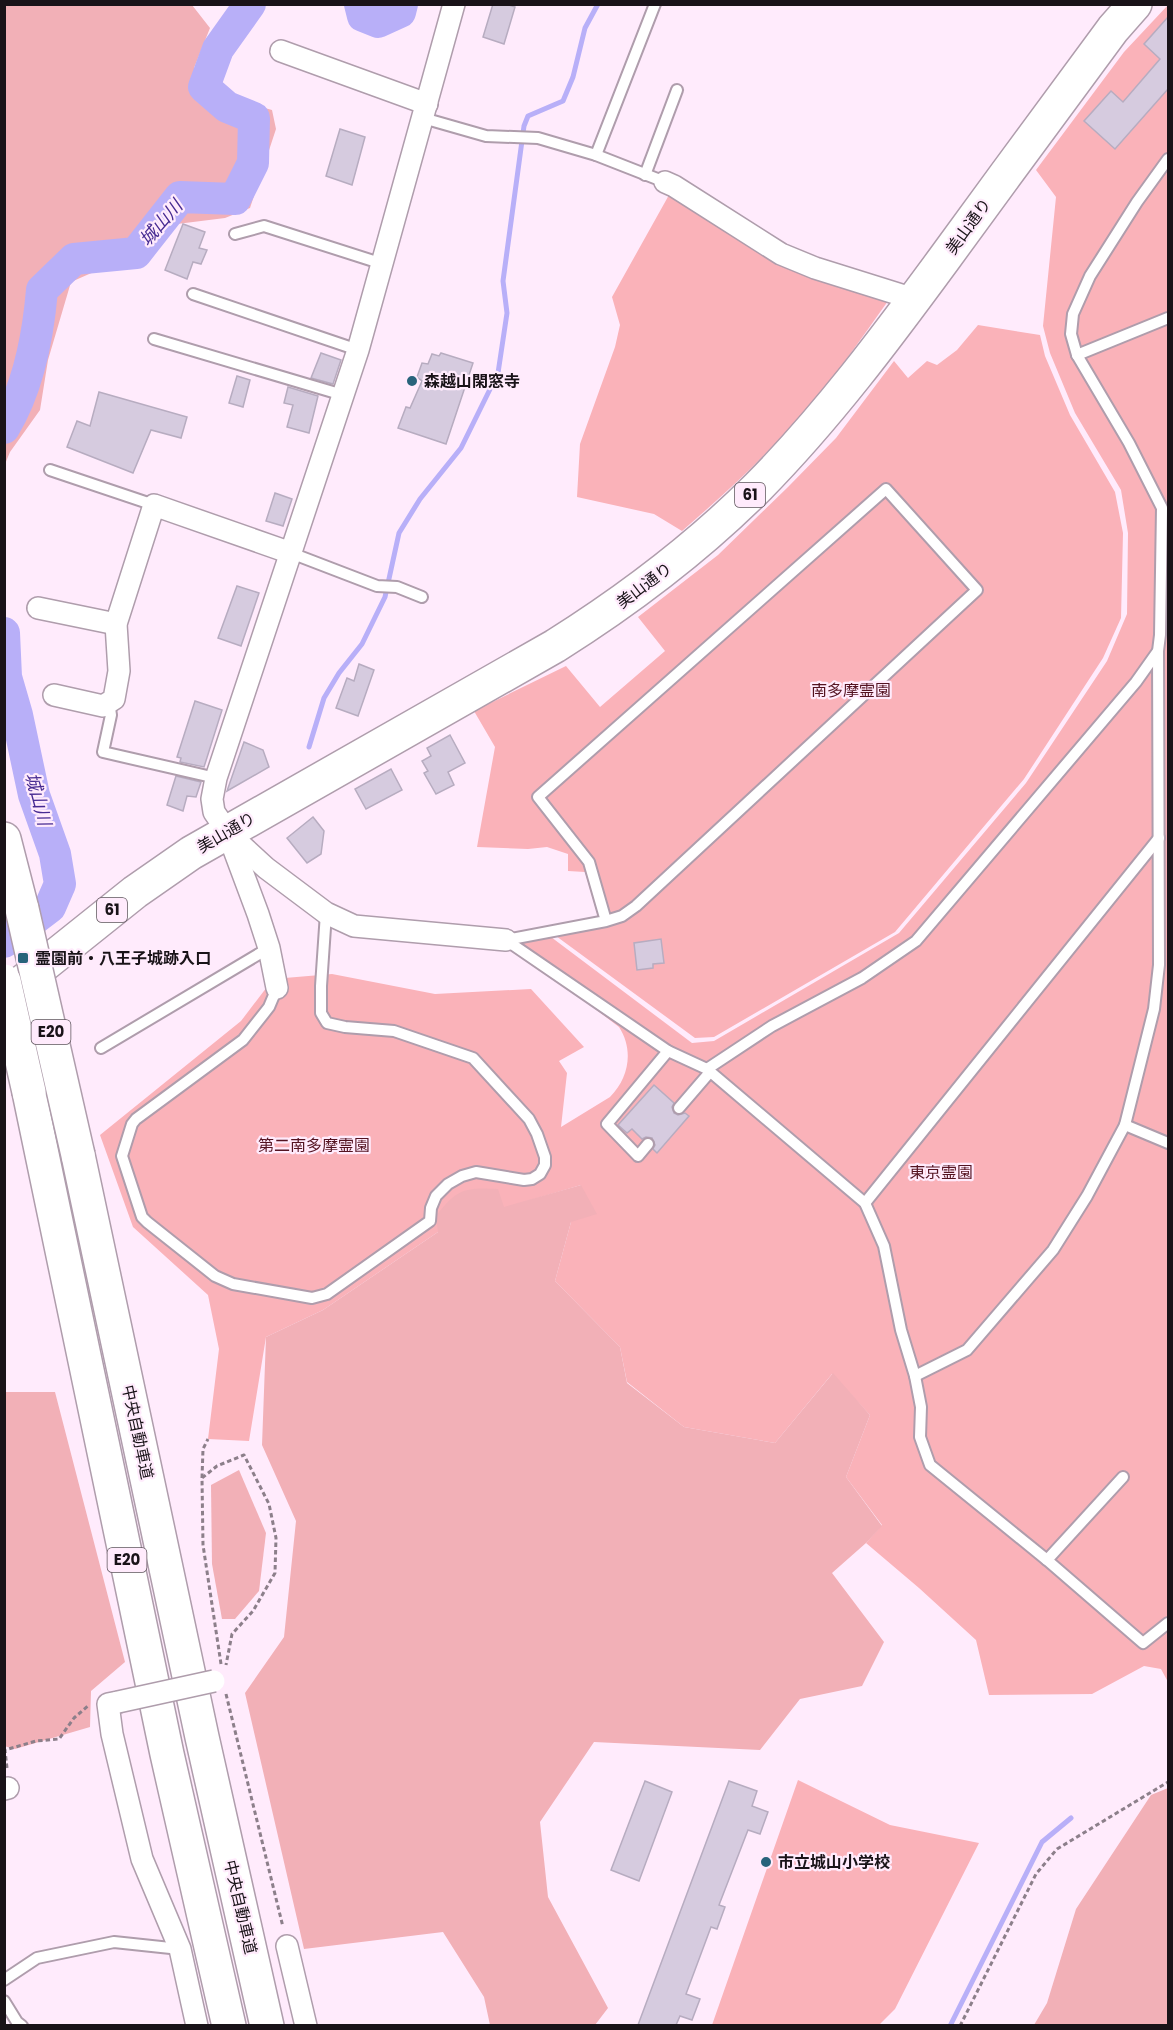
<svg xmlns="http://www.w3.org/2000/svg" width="1173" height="2030" viewBox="0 0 1173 2030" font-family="Poppins,'Noto Sans JP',sans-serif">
	<rect width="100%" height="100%" fill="#ffebfc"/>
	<!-- green -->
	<g fill="#fab2b9">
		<path d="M1168 5V1682L1161 1669 1144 1666 1092 1694 989 1695 976 1640 919 1588 866 1543 882 1525 846 1477 870 1415 832 1374 775 1443 684 1427 627 1382 620 1347 555 1281 581 1185 504 1208 438 1232 323 1310 266 1337 249 1441 208 1439 219 1349 208 1295 133 1227 100 1135 241 1021 273 979 332 974 435 994 531 989 584 1047 559 1061 567 1073 561 1127 610 1097C629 1078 634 1050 619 1027L511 945 551 937 692 1043 714 1041 899 933 1026 783 1107 661 1127 614 1128 533 1121 490 1075 413 1050 353 1043 326 1056 197 1036 170 1124 52Z"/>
		<path d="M674 186 781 254 893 294C860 340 828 388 789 429 755 466 719 499 682 531L654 514 577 497 580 444 615 347 620 325 612 297Z"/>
		<path d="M978 325 1040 335 1045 356 1070 415 1115 492 1123 533 1121 618 1103 658 1024 779 895 932 714 1037 695 1038 556 936 601 927 585 872 568 871V854L547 847 528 849 477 847 495 747 474 711 566 666 600 707 665 651 638 617 718 555 788 487 836 438 894 361 908 378 927 361 937 365 957 350Z"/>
		<path d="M798 1780 890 1825 979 1843 895 2009 879 2025H712Z"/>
	</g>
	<!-- forest -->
	<g fill="#f2b0b7">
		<path d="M5 4 192 5 210 28 194 68 226 97 272 110 276 129 250 208 225 218 177 224 155 245 71 282 48 360 40 410 10 452 5 464Z"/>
		<path d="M581 1185 597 1214 571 1222 555 1281 620 1347 627 1383 684 1427 775 1443 833 1373 870 1415 846 1477 882 1526 866 1543 832 1573 884 1642 862 1686 800 1699 760 1750 594 1742 540 1822 548 1897 608 2008 595 2025H490L484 1997 443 1932 304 1949 245 1693 284 1637 296 1521 262 1445 266 1337 323 1310 438 1232 436 1216C457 1189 464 1187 498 1189L504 1207Z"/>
		<path d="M5 1392H55L125 1662 91 1691 90 1727 15 1749 4 1746Z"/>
		<path d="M239 1470 266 1533 259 1591 235 1619H222L212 1564 211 1485Z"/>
		<path d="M1168 1788V2025H1034L1047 2003 1076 1909 1151 1795Z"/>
	</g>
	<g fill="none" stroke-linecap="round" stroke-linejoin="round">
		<!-- stream -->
		<g stroke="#b8aff8" stroke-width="5">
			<path d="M309 747 324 698 339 673 362 644 385 597 399 533 420 499 461 448 498 373 507 313 503 281 524 126 528 116 563 101 573 77 585 28 598 4"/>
			<path d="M56 893 71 891"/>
			<path d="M950 2026 1042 1842 1071 1818"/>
		</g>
		<!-- river -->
		<g stroke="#b8aff8" stroke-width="32">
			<path d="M360 4 363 16 378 22 400 12 402 4"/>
			<path d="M4 428C29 387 38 337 42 290L74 259 136 253 180 197 235 199 253 163 254 118 227 107 204 87 218 49 250 4"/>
			<path d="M4 633 6 677 17 715 34 795 55 854 60 884 50 907 4 942"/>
		</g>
	</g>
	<!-- building -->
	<g fill="#d6cbdf" stroke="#b7acc0" stroke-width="1.5">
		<path d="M493 4H506L515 7 504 44 483 37Z"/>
		<path d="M1168 17V89L1115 149 1084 121 1111 91 1123 102 1160 59 1144 44Z"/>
		<path d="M340 129 365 137 352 185 326 176Z"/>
		<path d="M183 224 205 232 199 248 207 250 201 264 193 262 187 279 165 270Z"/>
		<path d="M321 353 341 360 333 384 311 378Z"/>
		<path d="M441 353 473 363 446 444 398 428 406 407 410 408 422 381 417 377 422 363 428 364 432 354 439 356Z"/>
		<path d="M237 376 250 380 243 407 229 403Z"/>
		<path d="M288 387 318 396 309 433 287 427 293 405 284 403Z"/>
		<path d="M99 392 187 417 181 438 151 430 133 473 67 447 77 421 90 426Z"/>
		<path d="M275 493 292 499 283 526 266 521Z"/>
		<path d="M237 586 259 593 241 646 218 638Z"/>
		<path d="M359 664 374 670 358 716 336 708 347 678 354 681Z"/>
		<path d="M195 701 222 710 204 767 180 762 181 758 177 757Z"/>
		<path d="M450 735 465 763 448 772 454 785 436 794 424 773 428 771 422 761 431 756 427 748Z"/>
		<path d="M244 742 263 750 269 767 227 791Z"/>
		<path d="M391 769 402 790 366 809 355 789Z"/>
		<path d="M176 776 201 782 196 797 187 796 183 811 167 805Z"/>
		<path d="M313 817 324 831 321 854 307 863 287 838Z"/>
		<path d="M661 939 664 963 653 964V968L637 970 634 943Z"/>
		<path d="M654 1085 674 1103 672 1107 674 1113 678 1115 685 1113 689 1116 657 1153 653 1149 655 1145 652 1138 646 1137 642 1139 632 1129 627 1133 618 1125Z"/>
		<path d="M645 1781 672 1792 639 1881 611 1870Z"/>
		<path d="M729 1781 757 1791 752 1806 768 1812 760 1834 748 1830 719 1905 725 1907 717 1929 711 1927 686 1994 700 1999 692 2020 680 2016 676 2025H638Z"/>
	</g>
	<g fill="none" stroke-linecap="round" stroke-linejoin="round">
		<!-- service casing -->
		<g stroke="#af9dac" stroke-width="14">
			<g id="service">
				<path d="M423 118 486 136 538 138 596 155 665 182"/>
				<path d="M596 155 655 4"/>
				<path d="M645 175 677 90"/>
				<path d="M235 234 264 226 383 264"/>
				<path d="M193 294 358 350"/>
				<path d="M154 339 343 395"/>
				<path d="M1077 355 1168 318"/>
				<path d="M50 470 154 505"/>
				<path d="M291 553 377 586 397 587 422 597"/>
				<path d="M109 702 111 715 103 752 216 778"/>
				<path d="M506 940 606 921 622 916 636 906 977 590 886 489 538 797 589 862 606 921"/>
				<path d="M506 940 668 1051 707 1069 865 1203 884 1246 901 1330 915 1376 921 1407 920 1437 930 1465 1047 1560 1143 1643 1168 1623"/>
				<path d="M277 988 269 1007 243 1040 136 1119 132 1124 122 1156 142 1217 147 1222 215 1276 233 1284 312 1298 327 1294 430 1221 431 1208 436 1196 448 1184 462 1176 476 1172 524 1180 532 1179 540 1174 545 1165V1157L537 1134 529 1119 473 1058 394 1031 345 1027 327 1023 321 1013V986L326 913"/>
				<path d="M101 1048 269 948"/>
				<path d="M707 1069 772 1026 862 978 916 941 1136 682 1158 651 1160 635 1162 508 1129 443 1077 355 1071 334 1073 314 1090 276 1137 202 1168 159"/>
				<path d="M679 1108 710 1072"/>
				<path d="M1125 1125 1168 1143"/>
				<path d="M648 1144 638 1156 607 1124 668 1051"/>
				<path d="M865 1203 1159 838"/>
				<path d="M915 1376 967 1350 1053 1250 1087 1196 1125 1125 1154 1009 1159 965 1158 651"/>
				<path d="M1047 1560 1123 1477"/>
				<path d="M4 1980 37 1958 114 1942 180 1949"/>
				<path d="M4 2001 17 2022 22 2026"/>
			</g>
		</g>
		<!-- minor casing -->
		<g stroke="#af9dac" stroke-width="24">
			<g id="minor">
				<path d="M281 51 427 104"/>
				<path d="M665 182 674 186 781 254 815 268 914 299"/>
				<path d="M38 608 116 624"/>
				<path d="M54 695 103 706 114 699 119 671 116 624 154 505 291 553"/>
				<path d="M229 834 266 868 326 913 354 926 506 940"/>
				<path d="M277 988 269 948 258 914 227 831 214 812 212 799 216 778 358 350 454 4"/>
				<path d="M118 1702 108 1704 112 1734 142 1859 180 1949 197 2026"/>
				<path d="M4 1789 8 1788"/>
				<path d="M287 1946 306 2026"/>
			</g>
		</g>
		<!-- primary casing -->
		<g stroke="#af9dac" stroke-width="36">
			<path id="primary" d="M15 988 135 892 191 853 555 646C628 600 697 548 758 487 827 417 886 338 944 259 1000 182 1056 106 1113 29L1135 4"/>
		</g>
		<!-- motorway casing -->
		<g stroke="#af9dac" stroke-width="36">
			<g id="motorway">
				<path d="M4 839 22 909"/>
				<path d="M29 1092 167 1754 229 2026"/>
				<path d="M78 1155 202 1737 267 2026"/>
			</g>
		</g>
		<!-- path -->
		<g stroke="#8c7f8a" stroke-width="3" stroke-dasharray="4.5 3" stroke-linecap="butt">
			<path d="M202 1478 203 1449 208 1439"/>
			<path d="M221 1664 203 1545 202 1478 217 1466 244 1455 269 1504 276 1538 275 1573 253 1611 232 1634 226 1665"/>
			<path d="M226 1694 283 1927"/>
			<path d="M7 1768 5 1750 36 1741 59 1739 74 1718 89 1705"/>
			<path d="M960 2026 1036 1874 1057 1849 1168 1782"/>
		</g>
		<!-- service -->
		<use href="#service" stroke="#fff" stroke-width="10"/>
		<!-- minor -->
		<use href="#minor" stroke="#fff" stroke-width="21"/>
		<!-- primary -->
		<use href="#primary" stroke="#fff" stroke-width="33"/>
		<!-- motorway -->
		<use href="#motorway" stroke="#fff" stroke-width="33"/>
		<!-- minor-bridge casing -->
		<g stroke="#af9dac" stroke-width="24" stroke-linecap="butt">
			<path id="minor-bridge" d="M118 1702 214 1681"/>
		</g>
		<!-- motorway-bridge casing -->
		<g stroke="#af9dac" stroke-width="36" stroke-linecap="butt">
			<g id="motorway-bridge">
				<path d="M22 909 78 1155"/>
				<path d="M4 981 29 1092"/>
			</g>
		</g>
		<!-- minor-bridge -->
		<use href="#minor-bridge" stroke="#fff" stroke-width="21"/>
		<!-- motorway-bridge -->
		<use href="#motorway-bridge" stroke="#fff" stroke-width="33"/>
	</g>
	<!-- markers -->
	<g fill="#28637b" stroke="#ffebfc" stroke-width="2">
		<circle cx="412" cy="381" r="6"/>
		<rect x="17" y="952" width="12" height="12" rx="3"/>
		<circle cx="766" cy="1862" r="6"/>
	</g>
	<g text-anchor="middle" stroke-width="4.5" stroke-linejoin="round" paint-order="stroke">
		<!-- shield labels -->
		<g fill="#ffebfc" stroke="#5e545c" stroke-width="1.5">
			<rect x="735" y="483" width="30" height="24" rx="4.5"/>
			<rect x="97" y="898" width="30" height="24" rx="4.5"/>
			<rect x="31.5" y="1020" width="39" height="24" rx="4.5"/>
			<rect x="107.5" y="1548" width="39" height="24" rx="4.5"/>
		</g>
		<g font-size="15" font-weight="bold" fill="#191318">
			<text x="750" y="500">61</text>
			<text x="112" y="915">61</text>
			<text x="51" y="1037">E20</text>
			<text x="127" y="1565">E20</text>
		</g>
		<!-- street labels -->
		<g font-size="16" fill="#191318" stroke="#ffebfc">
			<text transform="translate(968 226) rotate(-54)" y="6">美山通り</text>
			<text transform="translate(644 585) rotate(-37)" y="6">美山通り</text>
			<text transform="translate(226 832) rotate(-30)" y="6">美山通り</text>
			<text transform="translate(138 1432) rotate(78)" y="6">中央自動車道</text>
			<text transform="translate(241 1907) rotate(77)" y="6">中央自動車道</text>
		</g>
		<!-- poi labels -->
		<g font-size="16" font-weight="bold" fill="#191318" stroke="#ffebfc" text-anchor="start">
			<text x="424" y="387">森越山閑窓寺</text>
			<text x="35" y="964">霊園前・八王子城跡入口</text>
			<text x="778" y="1868">市立城山小学校</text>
		</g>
		<!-- park labels -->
		<g font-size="16" fill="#541321" stroke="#ffebfc">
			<text x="851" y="696">南多摩霊園</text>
			<text x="314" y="1151">第二南多摩霊園</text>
			<text x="941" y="1178">東京霊園</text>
		</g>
		<!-- water labels -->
		<g font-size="18" font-style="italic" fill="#472b92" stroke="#ffebfc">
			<text transform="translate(161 223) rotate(-49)" y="6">城山川</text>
			<text transform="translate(38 799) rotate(75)" y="6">城山川</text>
		</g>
	</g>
	<!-- border -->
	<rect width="1173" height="2030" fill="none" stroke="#191318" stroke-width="12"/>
</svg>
